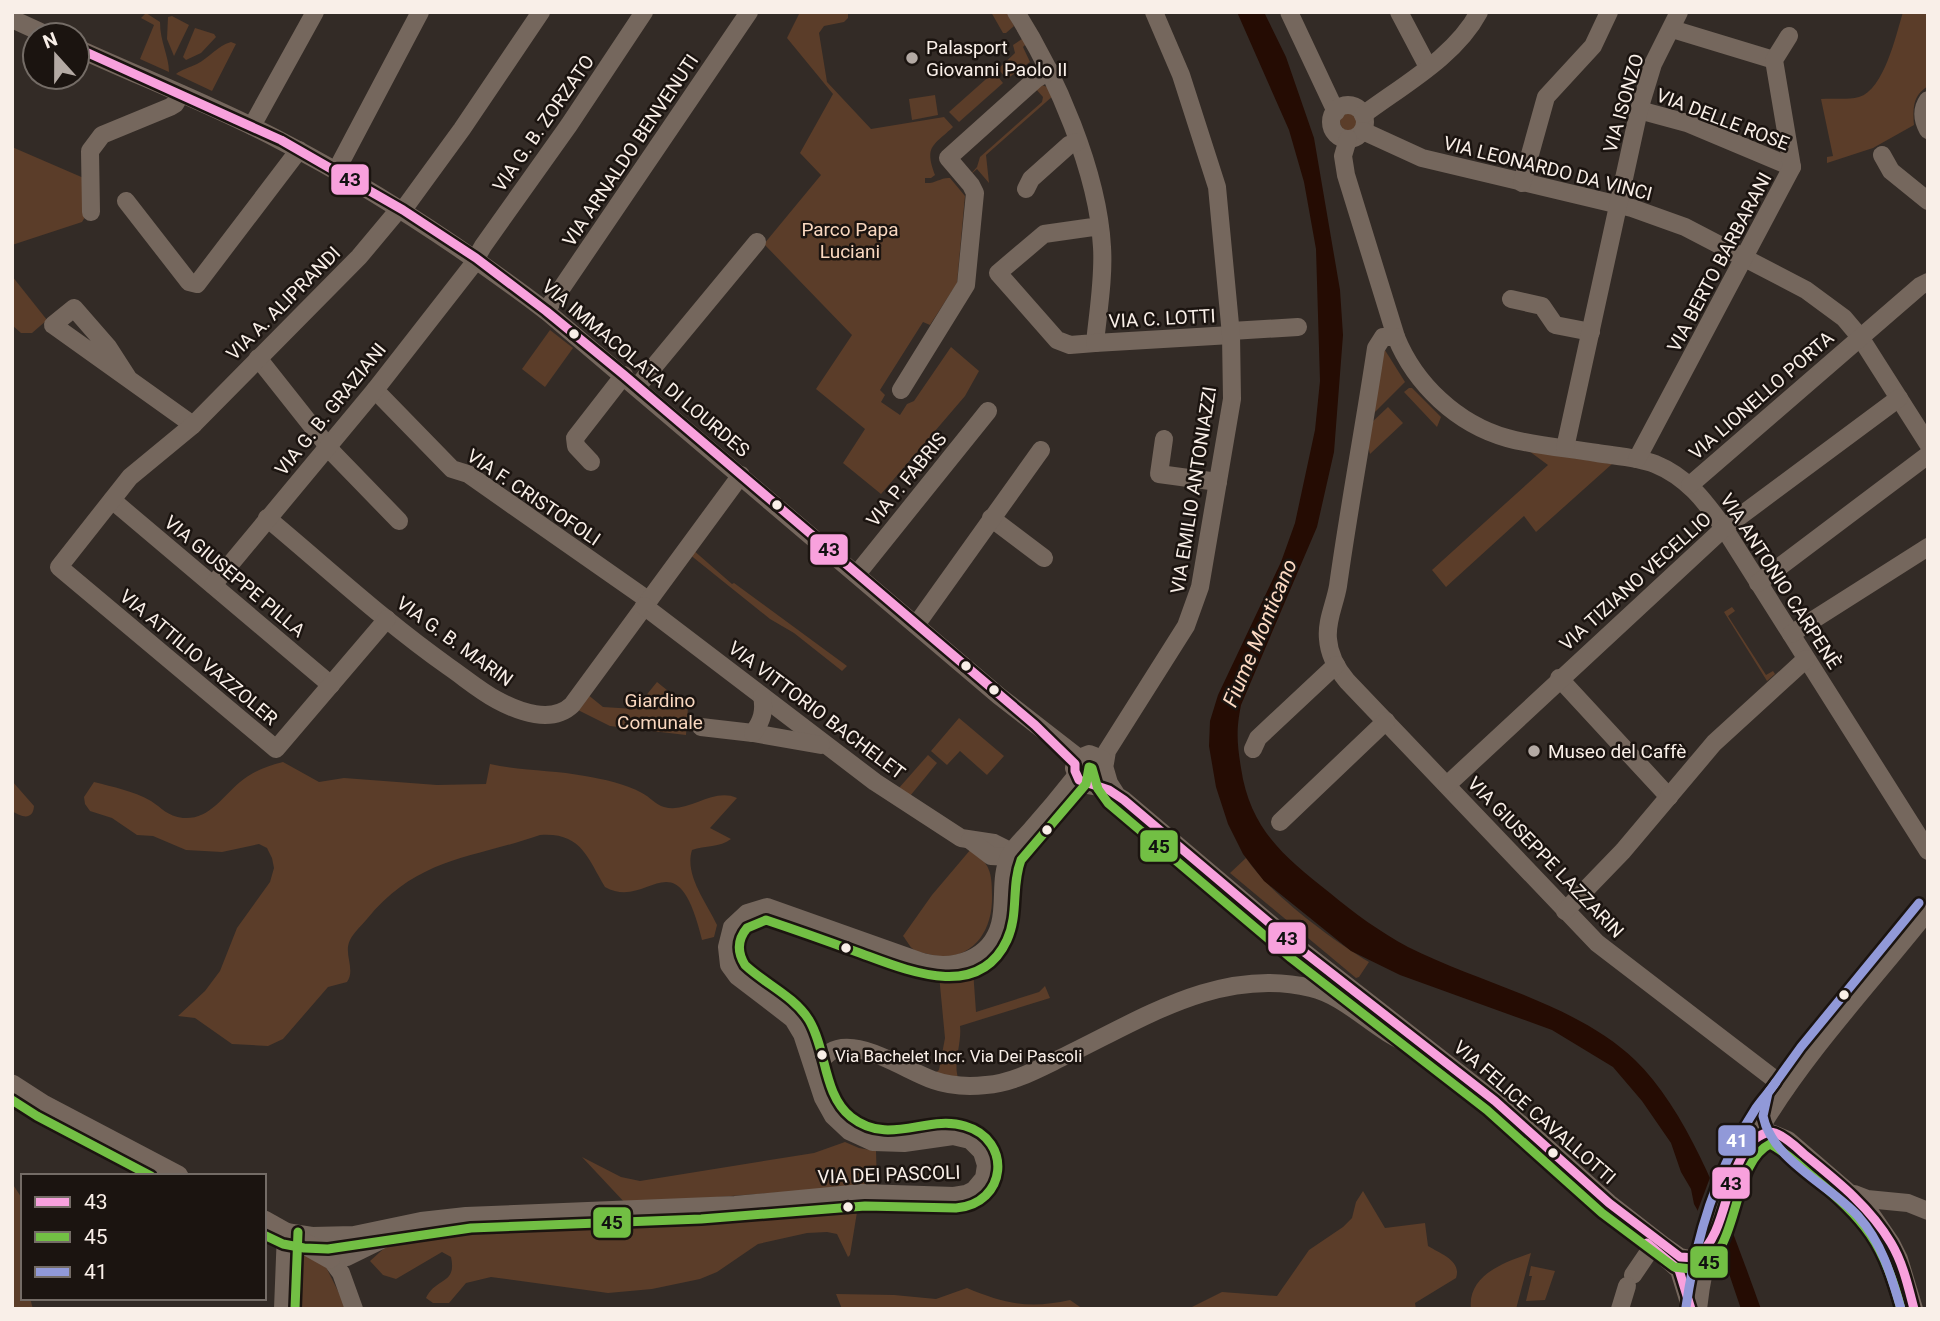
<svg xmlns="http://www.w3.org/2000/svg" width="1940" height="1321" viewBox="0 0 1940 1321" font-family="Roboto,sans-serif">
	<rect width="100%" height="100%" fill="#332b26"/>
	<!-- green -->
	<g fill="#5b3d29">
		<path d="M800 12H848V18L844 22 824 26 819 33 827 82 871 129 944 117 953 127C933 146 924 146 935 175L931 178H925V183C935 184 941 177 950 178L965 196 957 283 930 325 923 322 880 390 885 395 881 402 900 415 907 404 914 401 951 347 979 371 965 396 881 494 843 463 865 429 816 389 852 335 764 244 821 175 800 153 833 94 787 38Z"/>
		<path d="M991 12H1007L1014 26 1006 33H1003Z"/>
		<path d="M1903 12H1928V86C1912 96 1913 109 1914 125L1873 148 1827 163V157L1833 156 1821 99C1834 98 1848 100 1859 97 1884 90 1896 35 1903 12Z"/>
		<path d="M146 13 160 22C160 42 169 56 169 72L140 59 154 25 141 18Z"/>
		<path d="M172 16 189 25 174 56 167 39 168 17Z"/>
		<path d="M195 28 214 34 216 37 201 53 186 60 183 57Z"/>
		<path d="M1022 39 1027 43 1023 47 1030 62 1007 79 998 69 1015 53 1013 45Z"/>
		<path d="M231 42 236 44 212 91 176 74C182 69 189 68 197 64 209 58 217 46 231 42Z"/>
		<path d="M994 72 1003 83 959 122 949 112Z"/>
		<path d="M1042 85 1050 88 1054 95 986 155 989 183 977 169 970 175 977 167 980 157 1042 102 1043 97 1035 88Z"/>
		<path d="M935 95 938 115 912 120 909 99Z"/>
		<circle cx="1349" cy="122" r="9"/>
		<path d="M12 147 86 179 87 214 82 222 12 245Z"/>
		<path d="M12 276 47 320 32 333H21L12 325Z"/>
		<path d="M550 330 573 348 545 387 522 369Z"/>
		<path d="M1383 347 1405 382 1369 418Z"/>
		<path d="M1409 388H1412L1441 417 1437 427 1404 392Z"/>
		<path d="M1388 407 1403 423 1370 454 1368 446 1369 425Z"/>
		<path d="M1529 451 1612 464 1536 532 1524 516 1446 587 1432 570 1548 465Z"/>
		<path d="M692 549 732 584 734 583 847 666 842 671 794 633 770 619 689 554Z"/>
		<path d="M1732 607 1735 611 1728 616 1766 675 1773 671 1775 674 1767 681 1724 612Z"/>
		<path d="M657 682 688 707 686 735 610 726 576 709 587 694 603 707 635 709Z"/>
		<path d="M959 718 1004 756 987 775 960 751 947 765 931 751Z"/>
		<path d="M928 755 937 763 910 796 899 788Z"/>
		<path d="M283 762 319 782 344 778 437 785 486 784 490 764C521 771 554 770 585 776 603 779 626 784 642 793 650 797 656 805 664 807 689 814 712 787 737 798L710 828 731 839C720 848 705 845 692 850 684 875 707 903 717 925L714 937 702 940C676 833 649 912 605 887 587 857 581 832 540 835 471 859 418 857 367 919 362 925 354 932 350 940 343 954 356 969 347 982L328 987 283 1039 268 1046 232 1044 195 1018 178 1016 205 991 220 971 237 928 270 882 274 868 272 858 267 848 259 844 222 852 186 850 153 836 137 835 112 818 90 811 85 804 84 797 94 782C113 787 134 791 151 801 162 808 167 816 183 818 209 820 222 797 240 782 253 771 267 766 283 762Z"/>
		<path d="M12 781 34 806C33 821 21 817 12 811Z"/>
		<path d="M971 849C990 864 992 872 992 896 993 934 969 965 928 954 924 953 916 952 913 949 909 946 906 939 903 936L932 895Z"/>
		<path d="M1246 858C1271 895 1331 939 1369 962L1359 977 1356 978 1230 873Z"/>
		<path d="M973 970 976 1012 1039 992 1045 986 1050 998 960 1026C962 1044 952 1065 959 1080L934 1074 939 1070 945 1038 939 975H963Z"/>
		<path d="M845 1142 859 1148 876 1151 877 1185 626 1204 582 1157 621 1177 640 1181 814 1153Z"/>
		<path d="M12 1183 23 1200V1298H30L33 1309H12Z"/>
		<path d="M1363 1191 1385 1228 1425 1223 1428 1246C1441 1254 1462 1261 1456 1278L1415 1303 1416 1309H1188L1222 1292 1277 1296 1309 1250 1343 1227 1352 1218 1356 1202Z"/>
		<path d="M858 1206 850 1255 848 1257 837 1234 827 1232 807 1233 758 1244 717 1272 700 1279 652 1289 608 1293 491 1277 466 1283 449 1303H433L426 1298C436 1277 457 1285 451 1257L442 1252 396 1279 383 1275 370 1261 390 1243 423 1230 761 1216Z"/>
		<path d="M303 1251 326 1267 347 1309H287L291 1257Z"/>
		<path d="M1531 1253 1516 1309H1471C1467 1275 1505 1262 1531 1253Z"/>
		<path d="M1531 1266 1555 1271 1545 1300 1526 1301 1532 1276H1529Z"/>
		<path d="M967 1288C1005 1304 1030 1309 1070 1300L1083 1309H842L836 1294 894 1295 936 1299Z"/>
	</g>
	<!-- water -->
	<path fill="#250c03" d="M1237 12H1264L1286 57 1314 138 1340 290 1343 335 1334 452 1317 527 1241 705C1236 730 1237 743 1241 768 1250 829 1284 857 1330 893 1354 913 1380 932 1408 947 1479 983 1577 1004 1635 1060 1694 1117 1733 1232 1761 1309H1741L1723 1256 1694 1204 1691 1189 1681 1172 1671 1143 1642 1101 1613 1067 1552 1030 1400 975 1351 951 1264 881 1243 854 1228 824 1216 787 1209 746 1210 721 1218 695 1281 562 1295 523 1315 430 1320 381 1316 249 1304 182 1289 130Z"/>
	<!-- pier -->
	<path fill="#332b26" d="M1711 1175 1730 1221 1718 1256 1696 1215Z"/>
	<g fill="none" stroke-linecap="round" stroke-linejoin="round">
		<!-- minor -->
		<g stroke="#75675d" stroke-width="18">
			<path d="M1016 12C1056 75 1098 172 1102 247 1104 278 1098 312 1095 343L1070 345 1057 340 998 273 1044 234 1100 226"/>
			<path d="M1289 12 1336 112"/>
			<path d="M1399 12 1428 67"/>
			<path d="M12 19 47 35"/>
			<path d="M1672 29 1774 60"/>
			<path d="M77 48C145 79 215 106 281 141 376 190 461 247 546 311L999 696 1079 758"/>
			<path d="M1928 100C1921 110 1922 119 1928 130"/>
			<circle cx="1348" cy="122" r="17"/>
			<path d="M1639 110 1687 123 1792 167"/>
			<path d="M1363 115C1403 85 1455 57 1479 12"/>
			<path d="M252 126 315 12"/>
			<path d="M1363 131 1422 158 1632 208 1685 227 1806 290 1844 318 1860 337 1928 444"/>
			<path d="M1348 139 1343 156 1346 175 1396 337C1415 384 1457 424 1507 438 1536 446 1567 448 1597 453 1615 456 1637 457 1655 464 1687 477 1705 501 1724 528L1928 851"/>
			<path d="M1882 155 1891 171 1928 201"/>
			<path d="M336 171 420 12"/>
			<path d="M1522 183 1546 97 1593 46 1609 12"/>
			<path d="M1026 189 1031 179 1069 145 1077 142"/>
			<path d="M126 201 189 282 197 284 299 150"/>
			<path d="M403 210 462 129 541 12"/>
			<path d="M91 212 90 151 102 135 170 107 175 104 181 94"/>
			<path d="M1511 299 1542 306 1555 325 1591 332"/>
			<path d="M546 311 749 12"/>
			<path d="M1231 331 1298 327"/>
			<path d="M1396 337H1383L1376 348C1364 428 1349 507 1338 586 1335 604 1326 621 1328 639 1329 655 1337 669 1347 681L1597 943 1786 1088"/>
			<path d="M1095 343 1231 335"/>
			<path d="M258 358 334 454 399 521"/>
			<path d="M128 378 108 347 74 308 53 325 193 425"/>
			<path d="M637 387 757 242"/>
			<path d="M375 390 452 469 468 474 648 600"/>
			<path d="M901 390 966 285 975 193 971 185 948 158 1036 79 1050 71"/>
			<path d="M1164 439 1159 474 1218 482"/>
			<path d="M1565 448 1639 110 1653 64 1679 12"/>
			<path d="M1637 459 1792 167 1774 60 1789 36"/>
			<path d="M591 462 576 446 575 438 624 375"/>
			<path d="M1690 485 1920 286 1928 282"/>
			<path d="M112 500 331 685"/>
			<path d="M267 518C327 568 385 622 449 667 465 678 480 691 497 700 519 712 552 724 572 705L741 475"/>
			<path d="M991 518 1044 558"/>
			<path d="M857 574 988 411"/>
			<path d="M1758 583 1928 455"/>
			<path d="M213 585 375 390 471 267 483 246 569 125 644 12"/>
			<path d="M644 606 875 782 961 838 994 843 1012 852"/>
			<path d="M387 619 276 749 59 567 130 477 193 425 359 257 400 208"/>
			<path d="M916 625 1041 450"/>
			<path d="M1791 634 1928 547"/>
			<path d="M1559 678 1669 797"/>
			<path d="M701 727 753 733 821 745"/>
			<path d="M753 733C762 721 765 711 762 696"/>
			<path d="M1253 749 1258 738 1336 665"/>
			<path d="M1105 763 1107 751 1186 626 1200 587 1232 399 1231 335 1217 187 1181 75 1154 12"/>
			<path d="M1447 785 1724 528 1899 398"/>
			<path d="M1116 794 1109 783 1102 759 1089 754 1079 758 1074 768 1079 781 1087 785 1104 788 1124 800 1299 948 1495 1101 1609 1203 1663 1245 1680 1257 1690 1259 1696 1258 1708 1246"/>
			<path d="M1280 822 1386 721"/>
			<path d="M970 840 991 856 1009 857"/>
			<path d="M1565 911 1623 851 1714 743 1806 659"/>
			<path d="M816 1075C830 1016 902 1070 933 1080 950 1086 968 1087 986 1085 1014 1083 1040 1068 1065 1056 1142 1019 1221 966 1311 988 1349 997 1375 1032 1412 1045"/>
			<path d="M1752 1144 1768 1132 1788 1140 1867 1208 1891 1243 1899 1259 1914 1309"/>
			<path d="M1854 1194 1867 1199 1908 1203 1928 1211"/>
			<path d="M1661 1254 1679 1270 1691 1309"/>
			<path d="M330 1258 347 1257 400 1231"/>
			<path d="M330 1258 341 1273 354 1309"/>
			<path d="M1633 1275 1652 1247"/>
			<path d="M283 1309 286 1232 312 1236 354 1235 421 1221 466 1216 735 1205 862 1193 954 1196 966 1194 974 1190 984 1178 986 1165 982 1152 970 1140 953 1136 904 1143 873 1142 849 1131 833 1116 823 1098 802 1034 793 1019 737 976 729 965 727 947 732 927 747 913 767 907 922 962C954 971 991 959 1000 924 1006 901 999 878 1010 855 1015 846 1024 838 1031 830 1046 813 1061 795 1076 776"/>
			<path d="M1620 1309 1627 1286"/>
			<path d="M1698 1309C1716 1140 1828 1037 1928 911"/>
		</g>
		<!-- major -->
		<g stroke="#76675d" stroke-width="21">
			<path d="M12 1085 43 1105 178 1176"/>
			<path d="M264 1221 330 1258"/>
		</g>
		<!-- bus-1 casing -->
		<g stroke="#1b1410" stroke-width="14">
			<g id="bus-1">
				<path d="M77 48 281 140 403 210 476 258 546 311 624 375 1035 725 1075 764V771L1079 780 1109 790 1124 800 1299 948 1495 1101 1609 1203 1680 1257 1696 1258C1730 1231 1723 1170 1755 1139 1760 1135 1768 1131 1775 1133 1786 1137 1796 1147 1805 1155 1837 1181 1870 1207 1891 1243 1903 1263 1908 1286 1914 1309"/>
				<path d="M1647 1243 1679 1270 1691 1309"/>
			</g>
		</g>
		<!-- bus-2 casing -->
		<g stroke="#1b1410" stroke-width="14">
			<g id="bus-2">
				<path d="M12 1100 37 1116 151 1176"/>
				<path d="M264 1235 283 1244 304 1248 328 1249 471 1228 701 1219 865 1206 956 1208C1007 1204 1013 1140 965 1126 927 1114 889 1147 851 1117 823 1095 827 1050 809 1020 794 996 765 984 745 965 737 952 737 940 747 928L766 920C796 930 827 941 857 952 904 969 978 1003 1007 940 1019 914 1011 886 1021 860L1086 784 1089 767 1092 768 1098 789 1108 803 1291 958 1487 1110 1602 1213 1674 1267 1699 1270C1741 1249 1731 1163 1770 1144 1786 1152 1800 1166 1813 1177 1865 1220 1884 1243 1901 1309"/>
				<path d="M295 1309 298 1232"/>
			</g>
		</g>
		<!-- bus-3 casing -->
		<g stroke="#1b1410" stroke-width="14">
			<g id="bus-3">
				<path d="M1686 1307C1696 1237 1717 1168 1756 1108 1762 1099 1770 1091 1776 1082"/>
				<path d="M1901 1309C1891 1275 1882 1243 1858 1216 1830 1185 1772 1160 1763 1116L1768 1093 1801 1047 1919 903"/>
			</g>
		</g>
		<!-- bus-1 -->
		<use href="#bus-1" stroke="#f8a1dd" stroke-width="9"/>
		<!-- bus-2 -->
		<use href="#bus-2" stroke="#72bf44" stroke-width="9"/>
		<!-- bus-3 -->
		<use href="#bus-3" stroke="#9199d8" stroke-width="9"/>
	</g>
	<!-- markers -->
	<g fill="#b4aaa4" stroke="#1b1410" stroke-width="2.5">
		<circle cx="912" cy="58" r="7"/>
		<circle cx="1534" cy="751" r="7"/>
	</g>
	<g fill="#f9efe8" stroke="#1b1410" stroke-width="2.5">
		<circle cx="574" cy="334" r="6"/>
		<circle cx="777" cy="505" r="6"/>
		<circle cx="966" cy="666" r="6"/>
		<circle cx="994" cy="690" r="6"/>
		<circle cx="1047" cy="830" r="6"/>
		<circle cx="846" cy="948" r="6"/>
		<circle cx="1844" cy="995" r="6"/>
		<circle cx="822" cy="1055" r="6"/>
		<circle cx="1553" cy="1153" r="6"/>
		<circle cx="848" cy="1207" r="6"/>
	</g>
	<g text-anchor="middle" stroke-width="5" stroke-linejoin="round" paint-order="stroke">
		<!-- bus labels -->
		<g font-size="17" fill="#f9efe8" stroke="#1b1410" text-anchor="start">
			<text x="835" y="1062">Via Bachelet Incr. Via Dei Pascoli</text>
		</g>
		<!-- poi labels -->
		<g font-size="19" fill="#f9efe8" stroke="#1b1410" text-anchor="start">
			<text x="926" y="54">Palasport<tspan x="926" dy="22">Giovanni Paolo II</tspan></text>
			<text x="1548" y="758">Museo del Caffè</text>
		</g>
		<!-- street labels -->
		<g font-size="19" fill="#f9efe8" stroke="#1b1410">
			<text transform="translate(1623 103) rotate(-74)" y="7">VIA ISONZO</text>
			<text transform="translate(1723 119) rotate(21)" y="7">VIA DELLE ROSE</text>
			<text transform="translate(543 123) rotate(-55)" y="7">VIA G. B. ZORZATO</text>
			<text transform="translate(630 150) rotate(-56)" y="7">VIA ARNALDO BENVENUTI</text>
			<text transform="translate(1548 168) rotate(14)" y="7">VIA LEONARDO DA VINCI</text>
			<text transform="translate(1719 262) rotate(-62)" y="7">VIA BERTO BARBARANI</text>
			<text transform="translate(283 303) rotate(-45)" y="7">VIA A. ALIPRANDI</text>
			<text transform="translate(1162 318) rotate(-3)" y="7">VIA C. LOTTI</text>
			<text transform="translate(646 368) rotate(40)" y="7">VIA IMMACOLATA DI LOURDES</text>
			<text transform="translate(1761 395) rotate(-41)" y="7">VIA LIONELLO PORTA</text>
			<text transform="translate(330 409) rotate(-51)" y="7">VIA G. B. GRAZIANI</text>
			<text transform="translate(906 479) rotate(-51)" y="7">VIA P. FABRIS</text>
			<text transform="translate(1193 490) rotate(-81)" y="7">VIA EMILIO ANTONIAZZI</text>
			<text transform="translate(534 497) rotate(34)" y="7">VIA F. CRISTOFOLI</text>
			<text transform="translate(235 576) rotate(40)" y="7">VIA GIUSEPPE PILLA</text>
			<text transform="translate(1635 581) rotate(-42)" y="7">VIA TIZIANO VECELLIO</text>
			<text transform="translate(1781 581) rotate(57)" y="7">VIA ANTONIO CARPENÈ</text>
			<text transform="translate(455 641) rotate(36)" y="7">VIA G. B. MARIN</text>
			<text transform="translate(199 657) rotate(40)" y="7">VIA ATTILIO VAZZOLER</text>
			<text transform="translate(817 710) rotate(37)" y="7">VIA VITTORIO BACHELET</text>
			<text transform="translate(1546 857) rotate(46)" y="7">VIA GIUSEPPE LAZZARIN</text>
			<text transform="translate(1535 1112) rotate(41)" y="7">VIA FELICE CAVALLOTTI</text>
			<text transform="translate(889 1174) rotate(-2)" y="7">VIA DEI PASCOLI</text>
		</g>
		<!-- park labels -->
		<g font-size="19" fill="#f9d7bf" stroke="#1b1410">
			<text x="850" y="236">Parco Papa<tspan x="850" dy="22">Luciani</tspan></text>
			<text x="660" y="707">Giardino<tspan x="660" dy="22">Comunale</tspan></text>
		</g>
		<!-- water labels -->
		<g font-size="21" font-style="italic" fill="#fddac3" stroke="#1b1410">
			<text transform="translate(1260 633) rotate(-67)" y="7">Fiume Monticano</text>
		</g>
	</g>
	<g stroke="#1b1410" stroke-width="2.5">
		<rect x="330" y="163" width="40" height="33" rx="7" fill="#f8a1dd"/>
		<rect x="809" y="533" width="40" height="33" rx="7" fill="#f8a1dd"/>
		<rect x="1139" y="829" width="40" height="34" rx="7" fill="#72bf44"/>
		<rect x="1267" y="921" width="40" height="34" rx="7" fill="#f8a1dd"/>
		<rect x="1717" y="1124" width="40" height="33" rx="7" fill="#9199d8"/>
		<rect x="1711" y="1166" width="40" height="34" rx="7" fill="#f8a1dd"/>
		<rect x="592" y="1206" width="40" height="33" rx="7" fill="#72bf44"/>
		<rect x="1689" y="1245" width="40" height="34" rx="7" fill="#72bf44"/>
	</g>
	<g font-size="19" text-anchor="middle" font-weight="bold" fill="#fff">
		<text x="1737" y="1147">41</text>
	</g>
	<g font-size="19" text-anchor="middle" font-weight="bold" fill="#111">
		<text x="350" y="186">43</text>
		<text x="829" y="556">43</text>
		<text x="1159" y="853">45</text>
		<text x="1287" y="945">43</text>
		<text x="1731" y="1190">43</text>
		<text x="612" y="1229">45</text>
		<text x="1709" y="1269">45</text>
	</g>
	<!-- border -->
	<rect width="1940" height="1321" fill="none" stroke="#f9efe8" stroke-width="28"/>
	<!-- legend -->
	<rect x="21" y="1174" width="245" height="126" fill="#1b1410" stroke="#746c66" stroke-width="2"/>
	<rect x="35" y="1197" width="35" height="10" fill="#f8a1dd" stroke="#746c66" stroke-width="2"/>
	<text x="84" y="1209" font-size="21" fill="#f9efe8">43</text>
	<rect x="35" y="1232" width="35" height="10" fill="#72bf44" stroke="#746c66" stroke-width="2"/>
	<text x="84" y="1244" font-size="21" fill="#f9efe8">45</text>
	<rect x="35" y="1267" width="35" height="10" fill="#9199d8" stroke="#746c66" stroke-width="2"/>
	<text x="84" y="1279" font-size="21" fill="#f9efe8">41</text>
	<!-- north arrow -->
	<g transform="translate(56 56) rotate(339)"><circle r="33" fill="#1b1410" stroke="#746c66" stroke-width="2"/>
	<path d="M0-5L12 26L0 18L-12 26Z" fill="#b4aaa4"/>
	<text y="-10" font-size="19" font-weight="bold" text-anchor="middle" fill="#f9efe8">N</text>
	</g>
</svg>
